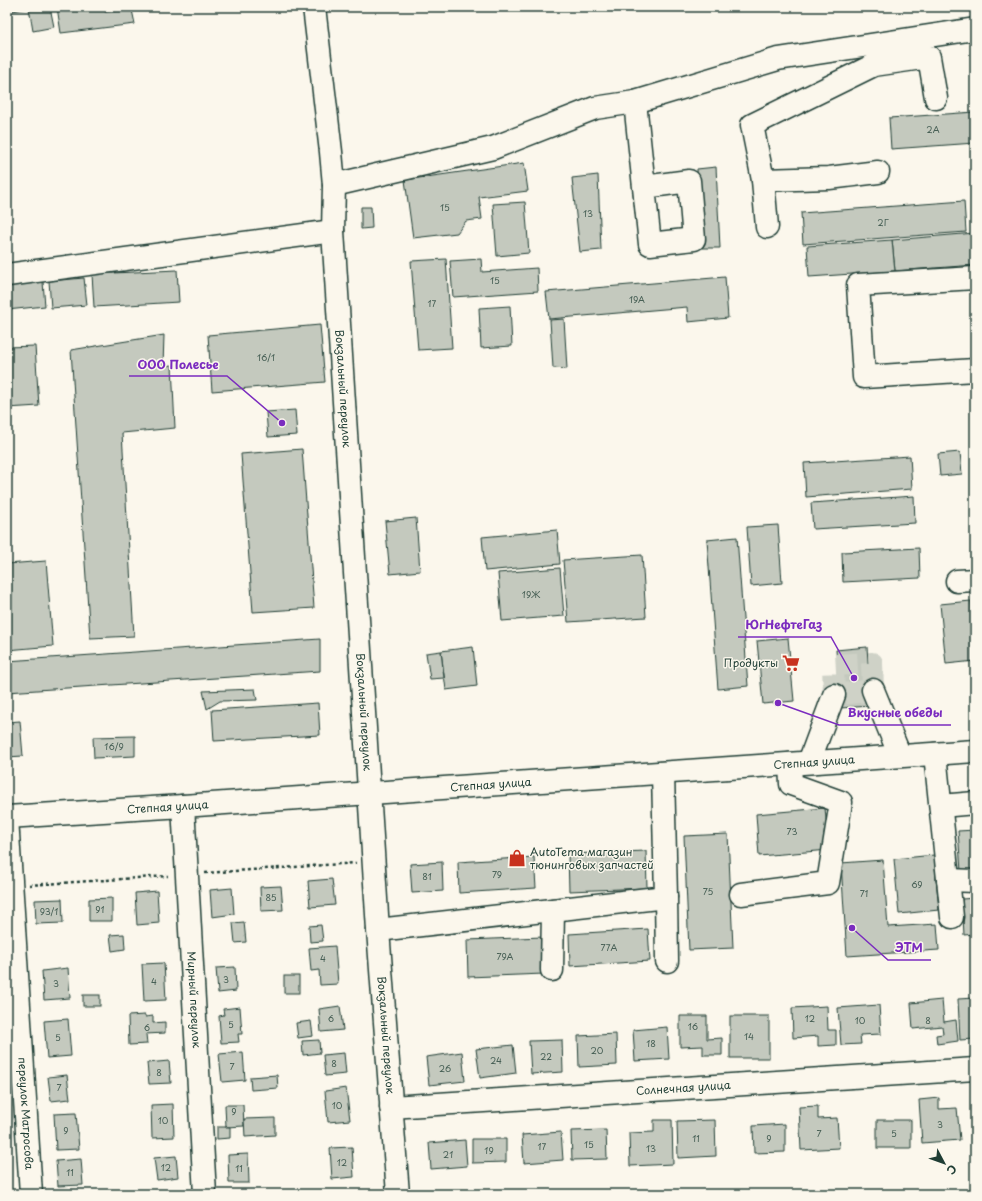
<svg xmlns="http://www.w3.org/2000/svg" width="982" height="1201" viewBox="0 0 982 1201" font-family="'Playpen Sans',sans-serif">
	<rect width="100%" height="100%" fill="#fbf7ec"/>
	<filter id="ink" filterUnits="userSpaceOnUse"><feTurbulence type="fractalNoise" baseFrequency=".025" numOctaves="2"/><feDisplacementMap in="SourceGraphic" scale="8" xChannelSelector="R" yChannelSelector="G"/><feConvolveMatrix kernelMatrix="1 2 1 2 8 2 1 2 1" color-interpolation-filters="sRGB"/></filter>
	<g filter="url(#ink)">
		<!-- building -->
		<g fill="#c4c9be" stroke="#1f3d34">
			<path d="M7 7H50L54 27 33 31 29 8 7 12Z"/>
			<path d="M57 7H104L105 12 132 10 135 24 61 33Z"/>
			<path d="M975 112V143L891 149 889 118Z"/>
			<path d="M524 163 528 191 479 197 482 219 466 221 457 233 413 238 405 180Z"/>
			<path d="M716 167 720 248H700L697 169Z"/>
			<path d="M598 175 601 250 580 252 572 178Z"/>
			<path d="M964 201 966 232 803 244 801 213Z"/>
			<path d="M525 202 529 253 497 256 493 204Z"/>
			<path d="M361 207H371L372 228 361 229Z"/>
			<path d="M975 233V265L895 271 892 240Z"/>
			<path d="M892 240 895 271 809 277 807 246Z"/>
			<path d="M446 259 452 348 418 350 411 261Z"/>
			<path d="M481 259 482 272 537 268 538 291 453 297 450 261Z"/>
			<path d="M177 270 179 302 94 307 92 274Z"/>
			<path d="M725 277 728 318 688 322 687 307 549 319 546 292Z"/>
			<path d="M84 278 87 305 51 308 49 281Z"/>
			<path d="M43 282 45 306 7 310V286Z"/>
			<path d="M510 306 512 346 481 348 479 308Z"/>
			<path d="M564 319 567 369 553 368 550 320Z"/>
			<path d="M320 325 325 382 212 391 208 335Z"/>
			<path d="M164 335 163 366 172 365 175 428 122 433 134 636 90 638 71 350Z"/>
			<path d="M35 346 39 406 7 408V347Z"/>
			<path d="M295 410 297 435 268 437 266 412Z"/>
			<path d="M302 449 314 608 253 612 241 454Z"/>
			<path d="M960 452 962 474 940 476 938 454Z"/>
			<path d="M910 456 912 489 806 497 804 463Z"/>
			<path d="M914 496 915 523 813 529 811 503Z"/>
			<path d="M416 518 420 571 390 574 385 521Z"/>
			<path d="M778 525 782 583 751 586 747 527Z"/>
			<path d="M557 530 560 564 485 571 482 537Z"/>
			<path d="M737 537 748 686 718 689 707 540Z"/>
			<path d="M919 548 920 578 843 582 842 552Z"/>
			<path d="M642 555 646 617 568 622 563 560Z"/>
			<path d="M46 561 53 646 7 650V564Z"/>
			<path d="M560 568 564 616 502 621 498 573Z"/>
			<path d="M971 601 975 642V661L946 664 940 604Z"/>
			<path d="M788 638 794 701 763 704 757 641Z"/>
			<path d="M320 639V671L7 692V661Z"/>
			<path d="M473 647 477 686 446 690 441 651Z"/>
			<path d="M867 647 871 706 840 708 836 650Z"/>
			<path d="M441 651 444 678 430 679 426 653Z"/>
			<path d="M255 689 257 700 220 701 207 709 203 691Z"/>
			<path d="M318 703 320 735 214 741 212 710Z"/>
			<path d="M20 721 23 756 7 757V722Z"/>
			<path d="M135 736V756L94 758 93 737Z"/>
			<path d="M825 808 829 850 759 856 756 814Z"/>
			<path d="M975 830V871H961L958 831Z"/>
			<path d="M728 834 733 948 689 950 684 836Z"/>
			<path d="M646 851 647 888 569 891 568 854Z"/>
			<path d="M934 855 939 910 899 914 894 859Z"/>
			<path d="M534 857 536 888 459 893 458 862Z"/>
			<path d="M883 860 888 927 937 924 939 950 847 956 841 863Z"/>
			<path d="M442 862 443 891 412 893 410 864Z"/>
			<path d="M332 879 335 905 310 907 308 881Z"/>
			<path d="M281 886 283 910 261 911 260 887Z"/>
			<path d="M232 888 234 914 212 917 210 890Z"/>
			<path d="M157 891 159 923 137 925 135 893Z"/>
			<path d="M112 898V921H89V899Z"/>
			<path d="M975 898V934L964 935 962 899Z"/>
			<path d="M62 899 63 923 36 924 35 900Z"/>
			<path d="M244 922 246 942 235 943 233 923Z"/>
			<path d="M321 925 323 941 310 942 309 926Z"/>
			<path d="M648 929 650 961 570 966 569 934Z"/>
			<path d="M124 934 125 949 112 951 110 935Z"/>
			<path d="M543 937 544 974 468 977 467 940Z"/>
			<path d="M335 946 338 984 320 985 319 970 311 971 309 948Z"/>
			<path d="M164 963 166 1000 144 1001 142 964Z"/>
			<path d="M235 967 236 991 218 993 216 968Z"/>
			<path d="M68 968 70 998 44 1000 42 971Z"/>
			<rect x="284" y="976" width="15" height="17"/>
			<rect x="83" y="995" width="17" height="11"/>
			<path d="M975 998V1039L960 1040 958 999Z"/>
			<path d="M942 1000 944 1022 956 1020 958 1041 937 1044 936 1035 943 1034 942 1026 913 1029 911 1003Z"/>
			<path d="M879 1005 881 1034 860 1035 861 1044 841 1045 838 1008Z"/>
			<path d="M340 1006 343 1030 321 1032 319 1009Z"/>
			<path d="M827 1006 828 1030H836V1045L818 1046V1036L793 1038 792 1008Z"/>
			<path d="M240 1007 242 1034H238L239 1042 221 1043 219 1016 224 1015 223 1009Z"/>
			<path d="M145 1015V1017L153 1016V1023L165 1022V1033L146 1034 147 1044 129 1045 128 1016Z"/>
			<path d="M680 1016H707V1039L722 1038V1055H703V1046L680 1047Z"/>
			<rect x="730" y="1016" width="39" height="42"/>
			<path d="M68 1019 71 1056 47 1058 44 1021Z"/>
			<path d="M311 1021 313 1036 298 1038 296 1023Z"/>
			<path d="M667 1027 669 1059 635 1061 633 1030Z"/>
			<path d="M616 1034 617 1065 579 1067 578 1036Z"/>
			<path d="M319 1040 320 1053 303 1055 302 1041Z"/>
			<path d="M562 1040 563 1072 531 1074 529 1041Z"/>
			<path d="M513 1045 516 1073 480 1078 476 1049Z"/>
			<path d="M243 1052 245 1080 222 1082 219 1054Z"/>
			<path d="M462 1052 465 1081 429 1085 426 1057Z"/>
			<path d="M344 1053 346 1074 325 1076 323 1055Z"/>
			<path d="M169 1061 171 1083 149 1084 147 1063Z"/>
			<path d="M67 1075 70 1099 51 1101 48 1077Z"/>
			<path d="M277 1075 278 1088 251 1090 250 1077Z"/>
			<path d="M346 1088 350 1120 328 1122 325 1091Z"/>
			<path d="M7 1093H10L11 1107H7Z"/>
			<path d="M939 1098V1109L957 1108 960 1140 922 1143 919 1100Z"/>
			<path d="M173 1104 174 1137 152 1138 151 1105Z"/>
			<path d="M225 1105H243L244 1126 226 1127Z"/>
			<path d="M818 1106V1119L837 1118 839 1148 801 1150 799 1107Z"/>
			<path d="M76 1113 79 1149 56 1150 54 1114Z"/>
			<path d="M275 1118V1135L245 1137 244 1119Z"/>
			<path d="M654 1120H672L673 1164 630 1166 629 1133 654 1132Z"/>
			<path d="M715 1120 716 1156 678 1158 677 1121Z"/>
			<rect x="877" y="1120" width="34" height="28"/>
			<path d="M785 1124V1152L754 1153 753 1126Z"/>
			<path d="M217 1127H230V1138L217 1139Z"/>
			<path d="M606 1130 607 1159 572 1160 571 1131Z"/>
			<path d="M561 1132 563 1160 524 1163 522 1135Z"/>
			<path d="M472 1139H506V1162L472 1163Z"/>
			<path d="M465 1140 467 1166 431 1169 429 1143Z"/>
			<path d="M352 1147 354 1177 332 1179 330 1148Z"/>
			<path d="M248 1154 249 1183H229L228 1155Z"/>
			<path d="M176 1156 178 1177 157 1180 154 1158Z"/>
			<path d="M81 1159 83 1185 58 1186 56 1161Z"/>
		</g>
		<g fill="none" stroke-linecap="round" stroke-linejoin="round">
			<!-- minor-tunnel -->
			<path stroke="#cfd2c7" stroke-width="22" stroke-dasharray="22 11" stroke-linecap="butt" d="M872 663 873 690 834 695 833 665Z"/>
			<!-- minor casing -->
			<g stroke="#1f3d34" stroke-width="25">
				<g id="minor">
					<path id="s1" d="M314 7 331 152 334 185 333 231 378 930 398 1194"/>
					<path d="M635 102 650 244 694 239 689 181 644 187"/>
					<path d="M763 180 829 178 878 172"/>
					<path d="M334 185 493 148 595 108 635 102 778 59 975 29"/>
					<path d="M767 227 763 180 752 125 874 65 929 57 936 98"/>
					<path d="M7 275 333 231"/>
					<path d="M975 278 858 285 864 377 975 370"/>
					<path d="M957 581 975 580"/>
					<path d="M873 690 900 756"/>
					<path d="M935 754 952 917"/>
					<path d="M809 762 834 695"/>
					<path id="s2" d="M183 806 205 1194"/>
					<path d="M941 806 975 803"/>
					<path id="s3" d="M7 818 31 1194"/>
					<path d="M948 880 975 881"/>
					<path d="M741 894 828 883 841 802 791 784 790 764"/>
					<path d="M666 897 667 961"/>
					<path d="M378 930 666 897 663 773"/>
					<path d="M552 970 553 910"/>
					<path id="s4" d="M391 1107 975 1069"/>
				</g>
			</g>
			<!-- major casing -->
			<g stroke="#1f3d34" stroke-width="25">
				<g id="major">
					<path id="s5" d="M7 817 183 806 975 751"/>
				</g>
			</g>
			<!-- path -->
			<g stroke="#1f3d34" stroke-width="2.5" stroke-dasharray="3 3" stroke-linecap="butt">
				<path d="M205 873 356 863"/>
				<path d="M29 885 168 876"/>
			</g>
			<!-- minor -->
			<use href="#minor" stroke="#fbf7ec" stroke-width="22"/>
			<!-- major -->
			<use href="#major" stroke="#fbf7ec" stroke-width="22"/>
		</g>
	</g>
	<!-- icons -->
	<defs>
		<g id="supermarket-bare" transform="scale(1.38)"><path d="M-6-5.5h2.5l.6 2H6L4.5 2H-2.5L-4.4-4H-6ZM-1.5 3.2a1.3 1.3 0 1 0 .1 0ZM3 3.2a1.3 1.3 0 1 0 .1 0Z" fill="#c8321e" stroke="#fbf7ec" stroke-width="2.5" paint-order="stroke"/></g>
		<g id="shop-bare" transform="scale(1.38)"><path d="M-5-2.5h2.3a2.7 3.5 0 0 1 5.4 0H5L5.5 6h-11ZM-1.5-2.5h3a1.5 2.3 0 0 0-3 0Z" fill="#c8321e" stroke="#fbf7ec" stroke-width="2.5" paint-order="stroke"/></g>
	</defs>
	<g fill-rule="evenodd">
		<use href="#supermarket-bare" x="791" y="663"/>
		<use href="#shop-bare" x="517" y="858"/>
	</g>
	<g text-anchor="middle" stroke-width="3" stroke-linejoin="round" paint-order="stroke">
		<!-- number labels -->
		<g font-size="9" fill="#486056">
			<text x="933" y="133">2А</text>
			<text x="445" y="211">15</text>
			<text x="588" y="217">13</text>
			<text x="883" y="226">2Г</text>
			<text x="495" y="284">15</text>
			<text x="637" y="303">19А</text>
			<text x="432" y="307">17</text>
			<text x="266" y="361">16/1</text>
			<text x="531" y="598">19Ж</text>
			<text x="114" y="750">16/9</text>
			<text x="792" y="835">73</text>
			<text x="497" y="878">79</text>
			<text x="427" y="880">81</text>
			<text x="917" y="888">69</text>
			<text x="708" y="895">75</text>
			<text x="864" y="897">71</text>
			<text x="271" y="901">85</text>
			<text x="100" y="913">91</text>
			<text x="49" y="915">93/1</text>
			<text x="609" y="951">77А</text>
			<text x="505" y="960">79А</text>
			<text x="323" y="962">4</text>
			<text x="226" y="983">3</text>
			<text x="154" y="985">4</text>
			<text x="56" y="987">3</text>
			<text x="331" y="1022">6</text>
			<text x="810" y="1022">12</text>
			<text x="860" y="1024">10</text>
			<text x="928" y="1024">8</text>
			<text x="231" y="1028">5</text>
			<text x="693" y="1030">16</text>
			<text x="147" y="1031">6</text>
			<text x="749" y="1040">14</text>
			<text x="58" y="1041">5</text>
			<text x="651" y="1047">18</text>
			<text x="597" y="1054">20</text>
			<text x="546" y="1060">22</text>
			<text x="496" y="1064">24</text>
			<text x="334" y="1067">8</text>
			<text x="232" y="1070">7</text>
			<text x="445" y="1072">26</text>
			<text x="159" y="1076">8</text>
			<text x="59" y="1091">7</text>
			<text x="337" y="1109">10</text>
			<text x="234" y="1115">9</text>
			<text x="163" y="1124">10</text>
			<text x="940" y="1128">3</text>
			<text x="66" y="1134">9</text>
			<text x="819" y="1137">7</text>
			<text x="894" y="1137">5</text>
			<text x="696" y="1142">11</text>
			<text x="769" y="1142">9</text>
			<text x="589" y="1148">15</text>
			<text x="542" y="1150">17</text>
			<text x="651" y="1152">13</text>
			<text x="489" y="1154">19</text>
			<text x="448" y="1158">21</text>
			<text x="342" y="1166">12</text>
			<text x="166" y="1171">12</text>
			<text x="239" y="1172">11</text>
			<text x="70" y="1176">11</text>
		</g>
		<!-- street labels -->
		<g font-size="11" fill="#1f3d34" stroke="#fbf7ec">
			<text dy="4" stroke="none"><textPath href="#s1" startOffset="383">Вокзальный переулок</textPath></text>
			<text dy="4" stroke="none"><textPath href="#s1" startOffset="707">Вокзальный переулок</textPath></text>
			<text dy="4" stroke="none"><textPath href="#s5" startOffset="809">Степная улица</textPath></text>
			<text dy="4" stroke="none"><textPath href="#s5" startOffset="485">Степная улица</textPath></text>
			<text dy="4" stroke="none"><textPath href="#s5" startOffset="161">Степная улица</textPath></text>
			<text dy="4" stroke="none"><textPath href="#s2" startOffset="194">Мирный переулок</textPath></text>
			<text dy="4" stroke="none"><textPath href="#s1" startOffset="1031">Вокзальный переулок</textPath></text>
			<text dy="4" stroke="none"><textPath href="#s4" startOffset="293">Солнечная улица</textPath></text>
			<text dy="4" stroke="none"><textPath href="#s3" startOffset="296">переулок Матросова</textPath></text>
		</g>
		<!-- poi labels -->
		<g font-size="11" fill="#1f3d34" stroke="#fbf7ec" text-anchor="end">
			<text x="778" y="667">Продукты</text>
			<text x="530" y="856" text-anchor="start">AutoTema магазин<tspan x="530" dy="13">тюнинговых запчастей</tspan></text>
		</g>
	</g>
	<!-- callouts -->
	<path fill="none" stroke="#7b2cbf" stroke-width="1.5" d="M282 423L227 376H129M854 678L831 637H738M778 703L839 725H951M852 928L888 960H931"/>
	<g fill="#7b2cbf" stroke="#fbf7ec" stroke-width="1.5">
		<circle cx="282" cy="423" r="4"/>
		<circle cx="854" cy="678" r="4"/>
		<circle cx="778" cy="703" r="4"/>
		<circle cx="852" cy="928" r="4"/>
	</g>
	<g font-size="12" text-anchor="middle" font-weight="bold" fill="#7b2cbf" stroke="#fbf7ec" stroke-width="3" stroke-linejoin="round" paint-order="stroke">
		<text x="178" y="369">ООО Полесье</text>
		<text x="784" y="629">ЮгНефтеГаз</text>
		<text x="895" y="717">Вкусные обеды</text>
		<text x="909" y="952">ЭТМ</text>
	</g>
	<!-- margin -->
	<rect width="982" height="1201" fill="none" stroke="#fbf7ec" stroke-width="24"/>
	<rect x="12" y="12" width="958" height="1177" fill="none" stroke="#1f3d34" stroke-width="1.5" filter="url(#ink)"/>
	<!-- north arrow -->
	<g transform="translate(944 1163) rotate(131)" stroke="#fbf7ec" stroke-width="3" paint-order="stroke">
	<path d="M0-3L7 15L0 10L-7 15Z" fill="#1f3d34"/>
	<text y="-6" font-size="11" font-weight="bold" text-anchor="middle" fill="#1f3d34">С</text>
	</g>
</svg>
